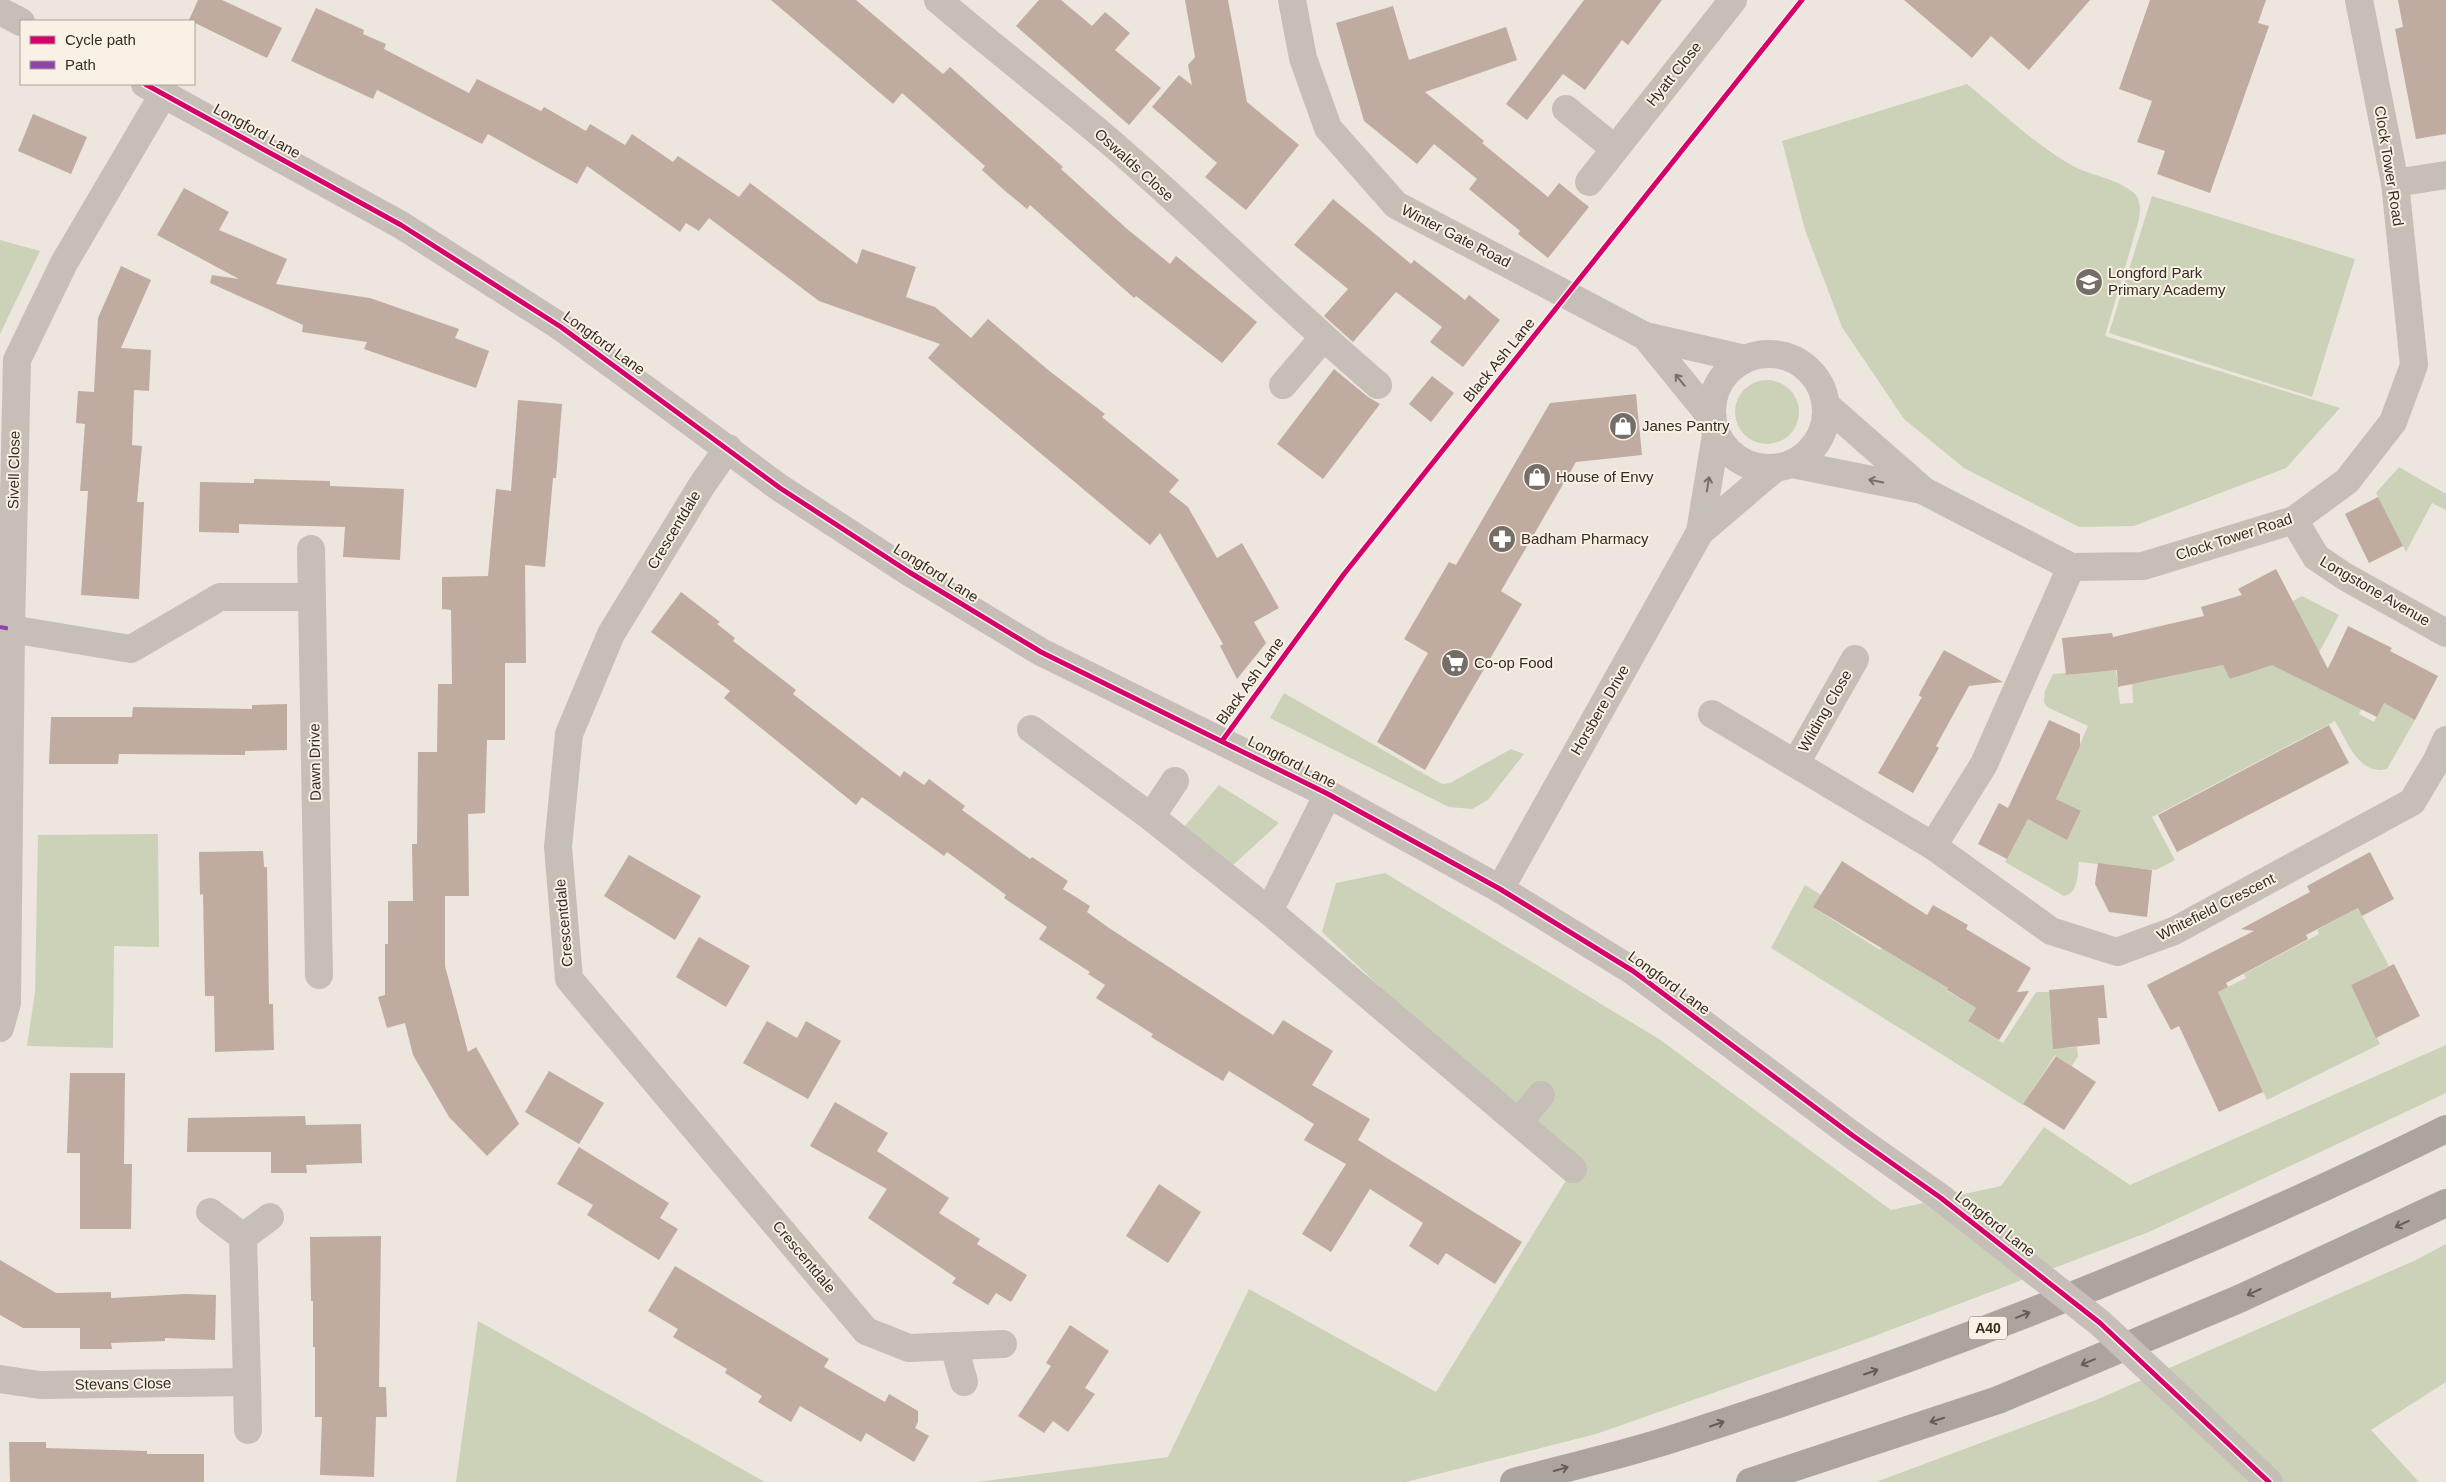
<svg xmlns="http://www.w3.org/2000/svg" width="2446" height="1482" viewBox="0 0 2446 1482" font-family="Helvetica,sans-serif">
	<rect width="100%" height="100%" fill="#ece6df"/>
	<!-- green -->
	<g fill="#ccd2b8">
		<path d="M1967 84C1998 109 2038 147 2073 166 2092 176 2119 179 2135 194 2142 202 2140 214 2138 223L2105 336 2340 408 2286 468 2134 526 2079 527 1964 468 1904 419 1842 327 1805 230 1782 141Z"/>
		<path d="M2152 196 2355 259 2312 397 2109 333Z"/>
		<path d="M0 240 40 251 0 334Z"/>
		<circle cx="1767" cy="412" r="32"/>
		<path d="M2399 467 2446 494V510L2432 503 2406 552 2376 493Z"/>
		<path d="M2302 596 2339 615 2304 681 2318 688 2331 661 2374 683 2359 714 2374 722 2384 703 2415 720 2387 769C2359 776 2347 741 2335 721L2152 817 2175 860 2156 870 2079 862C2077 875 2079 893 2064 896L2005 862 2028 819 2067 839 2081 812 2056 799 2088 726 2047 707 2044 702 2045 691 2053 674 2066 673 2067 675 2116 670 2120 704 2133 703 2132 684 2183 673 2221 661 2231 679 2248 672 2296 608 2293 601Z"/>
		<path d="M1284 693 1442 784 1450 783 1511 749 1524 754 1488 800 1472 809 1449 807 1270 718Z"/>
		<path d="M1219 785 1279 823 1233 865 1184 827Z"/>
		<path d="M158 834 159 947 114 946 113 1048 27 1046 35 992 38 835Z"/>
		<path d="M1385 873 1659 1039 1891 1210 2001 1186 2044 1127 2130 1185 2446 1045V1093L2149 1232 1856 1343 1596 1434 1406 1482H977L1168 1457 1249 1289 1436 1392 1573 1169 1322 932 1336 883Z"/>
		<path d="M1805 885 1821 895 1813 907 1880 950 1882 948 1948 988 1947 991 1976 1008 1968 1021 2003 1043 2036 992H2049L2051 1022 2061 1048 2077 1047 2078 1056 2072 1066 2055 1055 2023 1105 1771 948Z"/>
		<path d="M2358 908 2389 966 2351 985 2380 1044 2267 1100 2250 1066 2197 1002 2246 978 2244 974 2319 934 2317 930Z"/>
		<path d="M2446 1244V1382L2371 1430 2419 1482H1876L2096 1400 2416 1260Z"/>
		<path d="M478 1321 765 1482H456Z"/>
	</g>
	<!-- building -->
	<g fill="#c0aba0">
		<path d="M198 0H222L282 28 267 58 189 20Z"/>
		<path d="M771 0H856L943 74 950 67 1063 167 1061 169 1126 228 1170 264 1176 256 1257 322 1222 363 1136 296 1134 298 1030 205 1027 209 1004 190 982 170 985 166 902 93 893 104Z"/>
		<path d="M1039 0H1061L1092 26 1105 12 1130 33 1115 50 1161 88 1129 125 1016 26Z"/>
		<path d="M1185 0H1228L1247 102 1299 145 1246 210 1205 177 1217 163 1152 107 1179 75 1192 85 1188 65 1195 57Z"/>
		<path d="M1584 0H1662L1628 45 1622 40 1585 90 1563 74 1527 120 1506 104Z"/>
		<path d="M1904 0H2090L2029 70 1991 36 1972 58Z"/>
		<path d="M2150 0H2266L2258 23 2269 26 2210 193 2157 174 2165 151 2137 142 2152 101 2119 89Z"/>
		<path d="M2398 0H2446V134L2416 139 2395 29 2403 27Z"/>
		<path d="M1393 6 1409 60 1506 27 1517 60 1425 92 1484 141 1482 143 1548 197 1559 183 1589 207 1548 258 1518 234 1520 231 1469 189 1477 179 1434 144 1417 164 1364 121 1336 23Z"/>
		<path d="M316 8 364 30 363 34 386 44 384 49 469 93 477 79 541 111 544 107 586 131 590 124 625 145 632 134 673 162 678 156 739 197 750 183 857 264 862 249 916 267 906 297 935 307 971 338 988 319 1047 369 1105 414 1102 417 1179 480 1169 492 1188 507 1217 558 1242 543 1279 608 1254 622 1266 643 1237 679 1220 646 1223 644 1160 533 1150 545 960 386 928 358 940 344 819 301 709 218 699 231 686 223 680 232 587 166 577 184 488 134 482 144 377 90 373 99 291 61Z"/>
		<path d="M33 114 87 137 71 174 18 151Z"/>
		<path d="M184 188 229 212 219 230 287 259 276 284 370 298 459 329 455 338 489 351 476 388 364 349 367 342 302 332 303 325 210 283 212 275 239 279 157 235Z"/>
		<path d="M1333 199 1411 264 1414 260 1465 300 1469 295 1500 320 1463 367 1430 342 1442 327 1396 292 1353 342 1324 316 1348 289 1294 245Z"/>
		<path d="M121 266 151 280 121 348 151 350 149 391 134 390 132 445 142 446 137 502H144L139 599 81 595 88 491H80L85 424 76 423 78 391 94 392 98 318Z"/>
		<path d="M1334 369 1368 397 1380 404 1323 479 1277 444Z"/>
		<path d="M1432 376 1454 393 1431 422 1409 404Z"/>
		<path d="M1636 394 1642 455 1576 462 1501 591 1522 604 1425 770 1377 742 1428 653 1404 639 1449 562 1456 565 1550 403Z"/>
		<path d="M518 400 562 404 556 478H553L545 567 525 565 526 663H505V740H487L485 813 468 814 469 896H445V966L468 1052 476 1047 519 1124 487 1156 449 1117 413 1055 405 1023 387 1028 378 997 385 995V944H388V901H413L412 844H417L418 752H437L438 684H452L451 610 442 609V577L488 576 496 489 511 491Z"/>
		<path d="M254 479 330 481V486L404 489 400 560 343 557 345 527 239 524V533L199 532 200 482 254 483Z"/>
		<path d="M2378 497 2403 546 2369 563 2345 514Z"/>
		<path d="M2276 569 2328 669 2348 626 2392 648 2390 651 2438 676 2415 720 2384 703 2377 717 2272 665 2230 679 2223 665 2118 687 2117 670 2066 675 2062 638 2112 633 2113 637 2204 616 2201 607 2242 595 2238 589Z"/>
		<path d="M681 592 720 622 717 624 735 638 733 641 796 690 793 694 900 777 904 771 924 785 929 779 965 806 962 810 1030 859 1032 857 1068 881 1063 889 1090 906 1087 912 1109 928 1273 1035 1283 1020 1333 1051 1312 1085 1370 1119 1358 1140 1522 1242 1495 1284 1446 1253 1438 1265 1409 1246 1423 1223 1370 1189 1331 1252 1302 1234 1346 1164 1304 1140 1314 1124 1229 1071 1223 1081 1151 1037 1153 1034 1096 998 1105 985 1088 974 1090 972 1039 939 1047 927 1004 898 1006 895 947 852 944 856 862 797 856 805 724 698 730 691 651 632Z"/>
		<path d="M1944 650 2003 682 1969 686 1936 746 1939 748 1913 793 1878 773 1922 697 1919 696 1920 692Z"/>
		<path d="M287 704V750L245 751V755L119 754 118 764H49L51 717H132L133 707 252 709V705Z"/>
		<path d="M2049 720 2080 734V746L2056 799 2081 811 2067 840 2028 819 2007 859 1978 844 1999 803 2008 808Z"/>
		<path d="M2329 725 2349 763 2177 852 2158 815Z"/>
		<path d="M263 851 264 867H267L269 1004H273L274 1050 215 1052 214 996H205L203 894 200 895 199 852Z"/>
		<path d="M2370 852 2394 899 2362 916 2358 908 2306 935 2308 939 2226 983 2228 987 2218 992 2263 1092 2219 1112 2179 1026 2171 1030 2147 985 2254 931 2241 929 2310 892 2307 886Z"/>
		<path d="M629 855 701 896 675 940 604 896Z"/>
		<path d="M1842 861 1927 915 1933 905 1968 925 1966 929 2031 968 2017 992 2029 991 1999 1040 1968 1021 1976 1008 1947 990 1948 988 1813 907Z"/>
		<path d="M2098 863 2152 870 2147 917 2109 912 2095 884Z"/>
		<path d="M699 937 750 966 726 1007 676 977Z"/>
		<path d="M2394 964 2420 1016 2376 1038 2351 985Z"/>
		<path d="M2104 985 2107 1018H2098L2100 1044 2053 1049 2049 990Z"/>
		<path d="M767 1021 797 1038 806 1021 841 1041 808 1099 743 1063Z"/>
		<path d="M2056 1056 2096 1082 2064 1130 2023 1104Z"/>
		<path d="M549 1071 604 1103 579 1144 525 1112Z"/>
		<path d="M70 1073H125L124 1164H132L131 1229H80V1153H67Z"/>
		<path d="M835 1102 888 1133 877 1151 949 1198 939 1213 980 1239 977 1244 1027 1275 1011 1302 996 1293 988 1305 952 1283 956 1278 868 1218 887 1189 810 1146Z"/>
		<path d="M305 1116 306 1125 361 1124 362 1163 306 1165 307 1173H271V1152H187L188 1118Z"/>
		<path d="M579 1147 669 1203 660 1218 678 1229 659 1260 587 1215 593 1205 557 1184Z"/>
		<path d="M1159 1184 1201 1212 1168 1263 1126 1236Z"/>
		<path d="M381 1236 379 1387H386L387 1417H376L374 1477 320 1475 322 1417H315V1347H313V1301H311L310 1237Z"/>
		<path d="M0 1260 56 1293 111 1292V1298L186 1294 216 1295 215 1340 165 1338V1341L111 1343 112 1349H80V1328H23L0 1315Z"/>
		<path d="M675 1266 829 1359 824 1367 850 1382 885 1402 889 1394 918 1411V1422L915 1428 929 1436 914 1462 866 1433 861 1442 800 1406 791 1422 758 1402 762 1396 725 1373 727 1369 673 1337 678 1329 648 1311Z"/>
		<path d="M1070 1325 1109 1351 1085 1388 1095 1394 1068 1432 1053 1421 1044 1433 1018 1416 1051 1366 1046 1363Z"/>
		<path d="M9 1442H46V1448L147 1451V1454H204V1482H10Z"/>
	</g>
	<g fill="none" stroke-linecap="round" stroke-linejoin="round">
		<!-- minor -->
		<g stroke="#c5bfb8" stroke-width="28">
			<path d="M938 0C996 50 1058 97 1116 147 1205 224 1288 308 1378 385"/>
			<path d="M1292 0 1303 58 1328 128 1396 205 1645 336 1745 359"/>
			<path d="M0 11 21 22"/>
			<path d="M145 84 401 225 561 327 780 488 909 572 1041 652 1328 794 1500 889 1633 971 1852 1135 1941 1198"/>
			<path d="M1566 109 1615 149"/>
			<path d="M1589 182 1733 0"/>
			<path d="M2395 183 2446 175"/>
			<path d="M1645 336 1711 417"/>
			<circle cx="1769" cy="411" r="57"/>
			<path d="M1283 385 1323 338"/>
			<path d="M1827 406 1924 491 2071 567 2143 566 2294 520 2347 481 2393 422 2414 365 2395 183 2359 0"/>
			<path d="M728 448 702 485 611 634 569 734 558 847 569 979 866 1331 909 1348 1003 1344"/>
			<path d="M1792 464 1922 490"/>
			<path d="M2294 520 2316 557 2344 576 2446 633"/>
			<path d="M1700 532 1716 435"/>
			<path d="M311 549 319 975"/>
			<path d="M11 629 131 649 220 597H312"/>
			<path d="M1712 714 1933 846 2051 931 2117 952 2174 931 2412 802 2436 762 2446 740"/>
			<path d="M1031 729 1151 817 1269 911 1573 1169"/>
			<path d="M1796 763 1855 659"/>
			<path d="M1151 817 1175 781"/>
			<path d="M1933 846 1984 764 2071 567"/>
			<path d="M1500 889 1700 532 1774 469"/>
			<path d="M1269 911 1328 794"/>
			<path d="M0 1028 7 1003 11 629 17 360 64 263 164 93"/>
			<path d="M1519 1122 1541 1095"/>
			<path d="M210 1212 243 1237"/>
			<path d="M243 1237 270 1217"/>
			<path d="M954 1346 964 1382"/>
			<path d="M0 1379 40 1385 247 1382 243 1237"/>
			<path d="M247 1382 248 1430"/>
			<path d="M2221 1436 2269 1482"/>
		</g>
		<!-- highway -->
		<g stroke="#aba59e" stroke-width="28">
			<path d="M1514 1482C1565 1468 1618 1456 1669 1440 1935 1355 2196 1253 2446 1129"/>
			<path d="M1750 1482 1998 1400 2239 1299 2446 1203"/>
		</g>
		<!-- minor-bridge -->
		<path stroke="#c5bfb8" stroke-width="28" d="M1941 1198 2100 1323 2221 1436"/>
		<!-- quiet -->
		<path stroke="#8e44ad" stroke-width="4" stroke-dasharray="8 4" stroke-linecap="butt" d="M0 627 11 629"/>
		<!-- cycleway casing -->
		<g stroke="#f9f1e5" stroke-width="8">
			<g id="cycleway">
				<path d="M145 84 401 225 561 327 780 488 909 572 1041 652 1328 794 1500 889 1633 971 1852 1135 1941 1198 2100 1323 2269 1482"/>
				<path d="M1222 741 1344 574 1802 0"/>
			</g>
		</g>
		<!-- cycleway -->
		<use href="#cycleway" stroke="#d6006c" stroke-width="5"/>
	</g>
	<!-- one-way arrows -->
	<defs><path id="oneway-shaft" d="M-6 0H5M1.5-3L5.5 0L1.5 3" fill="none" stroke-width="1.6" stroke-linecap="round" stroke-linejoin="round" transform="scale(1.25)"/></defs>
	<g stroke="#766e68">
		<use href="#oneway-shaft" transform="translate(1680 380) rotate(-129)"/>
		<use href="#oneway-shaft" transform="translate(1876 481) rotate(-169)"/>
		<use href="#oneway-shaft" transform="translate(1708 484) rotate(-81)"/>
	</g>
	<g stroke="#645c56">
		<use href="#oneway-shaft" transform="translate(2402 1224) rotate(155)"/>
		<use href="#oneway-shaft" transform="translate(2254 1292) rotate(155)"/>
		<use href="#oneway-shaft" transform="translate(2023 1315) rotate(-22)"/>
		<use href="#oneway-shaft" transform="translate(2088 1362) rotate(157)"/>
		<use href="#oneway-shaft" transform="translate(1871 1372) rotate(-19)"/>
		<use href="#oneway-shaft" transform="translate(1937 1420) rotate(162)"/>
		<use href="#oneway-shaft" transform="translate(1717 1424) rotate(-19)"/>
		<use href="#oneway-shaft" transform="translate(1561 1469) rotate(-15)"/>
	</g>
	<!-- icons -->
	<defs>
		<g id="school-disc" transform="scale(1.4375)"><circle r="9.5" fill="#756d67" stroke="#f9f1e5"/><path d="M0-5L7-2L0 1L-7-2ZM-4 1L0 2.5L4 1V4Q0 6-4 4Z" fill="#fff"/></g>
		<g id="shop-disc" transform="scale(1.4375)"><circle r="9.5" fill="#756d67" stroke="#f9f1e5"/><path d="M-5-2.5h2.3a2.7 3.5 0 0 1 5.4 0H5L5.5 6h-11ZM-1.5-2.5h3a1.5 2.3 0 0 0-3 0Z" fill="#fff"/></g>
		<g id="pharmacy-disc" transform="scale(1.4375)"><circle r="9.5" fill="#756d67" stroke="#f9f1e5"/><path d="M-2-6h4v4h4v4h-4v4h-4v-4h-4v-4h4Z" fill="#fff"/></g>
		<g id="supermarket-disc" transform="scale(1.4375)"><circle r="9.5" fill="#756d67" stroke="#f9f1e5"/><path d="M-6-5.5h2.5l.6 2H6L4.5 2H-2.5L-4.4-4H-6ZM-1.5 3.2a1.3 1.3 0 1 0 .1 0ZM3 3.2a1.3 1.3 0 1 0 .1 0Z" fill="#fff"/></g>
	</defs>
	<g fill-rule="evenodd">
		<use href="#school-disc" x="2089" y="282"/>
		<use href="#shop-disc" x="1623" y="426"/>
		<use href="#shop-disc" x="1537" y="477"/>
		<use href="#pharmacy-disc" x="1502" y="539"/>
		<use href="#supermarket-disc" x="1455" y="663"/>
	</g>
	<g text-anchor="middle" stroke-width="4" stroke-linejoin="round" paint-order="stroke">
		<!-- shield labels -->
		<rect fill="#f9f1e5" stroke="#70675f" stroke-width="1" x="1969" y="1316.5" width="38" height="23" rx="4"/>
		<g font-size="14" font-weight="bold" fill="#352c26">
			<text x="1988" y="1333">A40</text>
		</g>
		<!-- street labels -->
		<g font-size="15" fill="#352c26" stroke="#f9f1e5">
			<text transform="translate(1674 74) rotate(-51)" y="5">Hyatt Close</text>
			<text transform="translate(257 131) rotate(29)" y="5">Longford Lane</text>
			<text transform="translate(1134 165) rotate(42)" y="5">Oswalds Close</text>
			<text transform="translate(2389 166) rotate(81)" y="5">Clock Tower Road</text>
			<text transform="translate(1456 236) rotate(27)" y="5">Winter Gate Road</text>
			<text transform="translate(604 343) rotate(36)" y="5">Longford Lane</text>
			<text transform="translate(1499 360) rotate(-51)" y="5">Black Ash Lane</text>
			<text transform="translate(14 470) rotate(-89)" y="5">Sivell Close</text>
			<text transform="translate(674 530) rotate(-59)" y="5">Crescentdale</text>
			<text transform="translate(2234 537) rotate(-18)" y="5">Clock Tower Road</text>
			<text transform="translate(936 573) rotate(32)" y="5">Longford Lane</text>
			<text transform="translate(2375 591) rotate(30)" y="5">Longstone Avenue</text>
			<text transform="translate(1250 681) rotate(-54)" y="5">Black Ash Lane</text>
			<text transform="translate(1600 710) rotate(-60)" y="5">Horsbere Drive</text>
			<text transform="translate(1825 711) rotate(-60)" y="5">Wilding Close</text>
			<text transform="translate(315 762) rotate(-91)" y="5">Dawn Drive</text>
			<text transform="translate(1292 762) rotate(27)" y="5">Longford Lane</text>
			<text transform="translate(2216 907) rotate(-27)" y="5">Whitefield Crescent</text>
			<text transform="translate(564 923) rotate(-95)" y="5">Crescentdale</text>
			<text transform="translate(1669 983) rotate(36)" y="5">Longford Lane</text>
			<text transform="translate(1995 1224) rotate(38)" y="5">Longford Lane</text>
			<text transform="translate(804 1257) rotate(50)" y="5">Crescentdale</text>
			<text transform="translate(123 1384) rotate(-1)" y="5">Stevans Close</text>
		</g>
		<!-- poi labels -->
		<g font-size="15" fill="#352c26" stroke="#f9f1e5" text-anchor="start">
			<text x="2108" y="278">Longford Park<tspan x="2108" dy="17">Primary Academy</tspan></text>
			<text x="1642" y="431">Janes Pantry</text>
			<text x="1556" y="482">House of Envy</text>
			<text x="1521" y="544">Badham Pharmacy</text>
			<text x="1474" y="668">Co-op Food</text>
		</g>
	</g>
	<!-- legend -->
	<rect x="20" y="20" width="175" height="65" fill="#f9f1e5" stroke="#aba299"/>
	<rect x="30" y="36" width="25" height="8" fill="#d6006c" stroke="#aba299"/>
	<text x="65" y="45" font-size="15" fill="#352c26">Cycle path</text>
	<rect x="30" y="61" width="25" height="8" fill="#8e44ad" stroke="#aba299"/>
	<text x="65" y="70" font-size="15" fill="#352c26">Path</text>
</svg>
